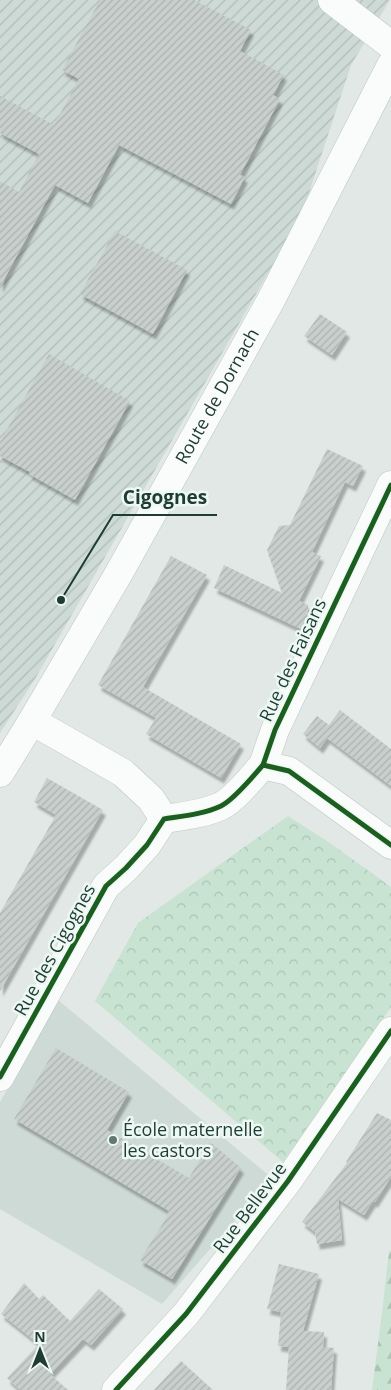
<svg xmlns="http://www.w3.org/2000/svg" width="391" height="1390" viewBox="0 0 391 1390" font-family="'Open Sans',sans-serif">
	<defs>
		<pattern id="industrial-furrows" width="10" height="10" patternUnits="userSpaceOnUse" patternTransform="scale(1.25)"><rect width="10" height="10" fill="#cedad5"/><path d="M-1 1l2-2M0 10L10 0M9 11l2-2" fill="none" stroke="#b0bcb7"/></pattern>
		<pattern id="forest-firs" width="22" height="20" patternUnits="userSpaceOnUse" patternTransform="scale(1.25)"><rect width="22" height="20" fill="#c8e3d1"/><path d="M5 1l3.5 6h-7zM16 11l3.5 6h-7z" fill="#abc4b4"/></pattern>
		<pattern id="park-crowns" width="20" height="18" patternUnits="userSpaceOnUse" patternTransform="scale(1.25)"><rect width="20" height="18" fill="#c8e3d1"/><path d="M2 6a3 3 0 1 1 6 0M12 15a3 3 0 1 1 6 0" fill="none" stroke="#abc4b4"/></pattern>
		<pattern id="building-hatch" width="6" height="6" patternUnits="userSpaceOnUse" patternTransform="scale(1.25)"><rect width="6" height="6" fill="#c8cfcc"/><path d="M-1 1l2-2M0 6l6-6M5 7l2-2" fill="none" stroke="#abb3b0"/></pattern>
		<filter id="shadow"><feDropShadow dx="3" dy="5.5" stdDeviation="1" flood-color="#0004"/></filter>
	</defs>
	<rect width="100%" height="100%" fill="#e1e8e5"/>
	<!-- built -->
	<path fill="#cedad5" d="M58 1000 272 1178 162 1304 0 1209V1102Z"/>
	<!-- industrial -->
	<path fill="url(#industrial-furrows)" d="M0 0H390L351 65 302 214 35 679 0 733Z"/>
	<!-- forest -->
	<path fill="url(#forest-firs)" d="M389 1251H391V1390H372L383 1305Z"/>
	<!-- park -->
	<path fill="url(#park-crowns)" d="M288 816 330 843 391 887V1007L283 1162 95 1001 138 923Z"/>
	<!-- building -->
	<g fill="url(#building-hatch)" filter="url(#shadow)">
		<path d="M100 0H194L251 30 240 51 284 75 273 95 280 99 240 175 245 177 231 204 119 145 88 203 55 185 0 287V181L19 192 39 154 0 133V96L54 125 79 79 62 70Z"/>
		<path d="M115 231 187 270 153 334 80 294Z"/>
		<path d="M320 314 347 332 332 355 304 336Z"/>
		<path d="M49 354 130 401 75 500 29 474 30 472 0 456V442Z"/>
		<path d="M327 449 363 466 353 486 345 482 312 552 321 556 299 601 308 605V614L301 629 214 588 224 565 282 593 267 550 279 526 290 525Z"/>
		<path d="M171 556 207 575 143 687 241 744 221 778 146 734 156 718 98 685Z"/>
		<path d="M340 710 391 749V786L327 738 320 748 303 734 317 716 329 725Z"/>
		<path d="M47 778 103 810 0 991V913L56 815 34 802Z"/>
		<path d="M56 1048 129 1092 107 1130 189 1178 210 1142 241 1168 172 1279 140 1260 168 1215 167 1214 169 1211 14 1119Z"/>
		<path d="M377 1113 391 1120V1177L375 1202 373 1201 364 1215 338 1199 342 1240 317 1244 315 1232 302 1222 347 1163 346 1162Z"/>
		<path d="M279 1264 319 1274 303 1331 324 1332 323 1347 334 1348 331 1390H286L289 1347 278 1346 281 1312 267 1309Z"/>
		<path d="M24 1283 39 1299 43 1295 70 1321 99 1289 123 1309 91 1345 83 1339 50 1374 68 1390H20L7 1378 39 1344 1 1314Z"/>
		<path d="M181 1361 213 1390H154Z"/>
	</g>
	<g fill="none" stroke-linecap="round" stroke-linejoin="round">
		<!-- street casing -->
		<g stroke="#bec5c2" stroke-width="29">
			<g id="street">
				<path d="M332 0 391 45"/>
				<path d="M391 485 275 730 263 765 289 771 391 845"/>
				<path d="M32 721 123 773 151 799 164 819"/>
				<path d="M0 1077 106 886 126 868 147 845 164 819C183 816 204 814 221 806 235 799 253 776 263 765"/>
				<path d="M116 1390 186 1314 288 1181 391 1031"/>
			</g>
		</g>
		<!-- secondary casing -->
		<g stroke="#bdc6c2" stroke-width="29">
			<g id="secondary">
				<path id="s1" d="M0 773 32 721 119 573 271 300 391 65"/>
			</g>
		</g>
		<!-- street -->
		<use href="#street" stroke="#fafcfb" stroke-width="28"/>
		<!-- secondary -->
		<use href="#secondary" stroke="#fafcfb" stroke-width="28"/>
		<!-- cycleway casing -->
		<g stroke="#eef8f3" stroke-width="8">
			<g id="cycleway">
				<path d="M391 485 275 730 263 765 289 771 391 845"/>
				<path d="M0 1077 106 886 126 868 147 845 164 819C183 816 204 814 221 806 235 799 253 776 263 765"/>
				<path d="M116 1390 186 1314 288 1181 391 1031"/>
			</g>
		</g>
		<!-- cycleway -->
		<use href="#cycleway" stroke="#1b5e20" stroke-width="5"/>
	</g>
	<!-- markers -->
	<circle fill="#627873" stroke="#eef8f3" stroke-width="2" cx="113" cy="1140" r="5"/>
	<g text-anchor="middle" stroke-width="5" stroke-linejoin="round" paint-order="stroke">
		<!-- street labels -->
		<g font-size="18" fill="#1e3c35" stroke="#eef8f3">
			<text dy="6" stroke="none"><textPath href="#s1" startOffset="435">Route de Dornach</textPath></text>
			<text transform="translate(293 660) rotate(-65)" y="6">Rue des Faisans</text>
			<text transform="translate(55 950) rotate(-61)" y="6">Rue des Cigognes</text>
			<text transform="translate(250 1208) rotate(-53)" y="6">Rue Bellevue</text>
		</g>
		<!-- poi labels -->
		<g font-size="18" fill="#1e3c35" stroke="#eef8f3" text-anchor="start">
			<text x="123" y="1136">École maternelle<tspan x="123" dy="21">les castors</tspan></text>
		</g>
	</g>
	<!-- callouts -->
	<path fill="none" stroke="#1e3c35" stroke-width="2" d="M61 600L113 515H217"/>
	<circle fill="#1e3c35" stroke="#eef8f3" stroke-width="2" cx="61" cy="600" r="5"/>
	<g font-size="19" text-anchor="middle" font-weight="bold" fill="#1e3c35" stroke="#eef8f3" stroke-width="5" stroke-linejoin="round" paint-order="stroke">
		<text x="165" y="504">Cigognes</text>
	</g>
	<!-- north arrow -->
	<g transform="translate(40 1350)" stroke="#eef8f3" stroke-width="4" paint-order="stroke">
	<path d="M0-4L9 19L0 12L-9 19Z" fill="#1e3c35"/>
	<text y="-8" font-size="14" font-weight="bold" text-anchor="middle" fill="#1e3c35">N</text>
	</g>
</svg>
